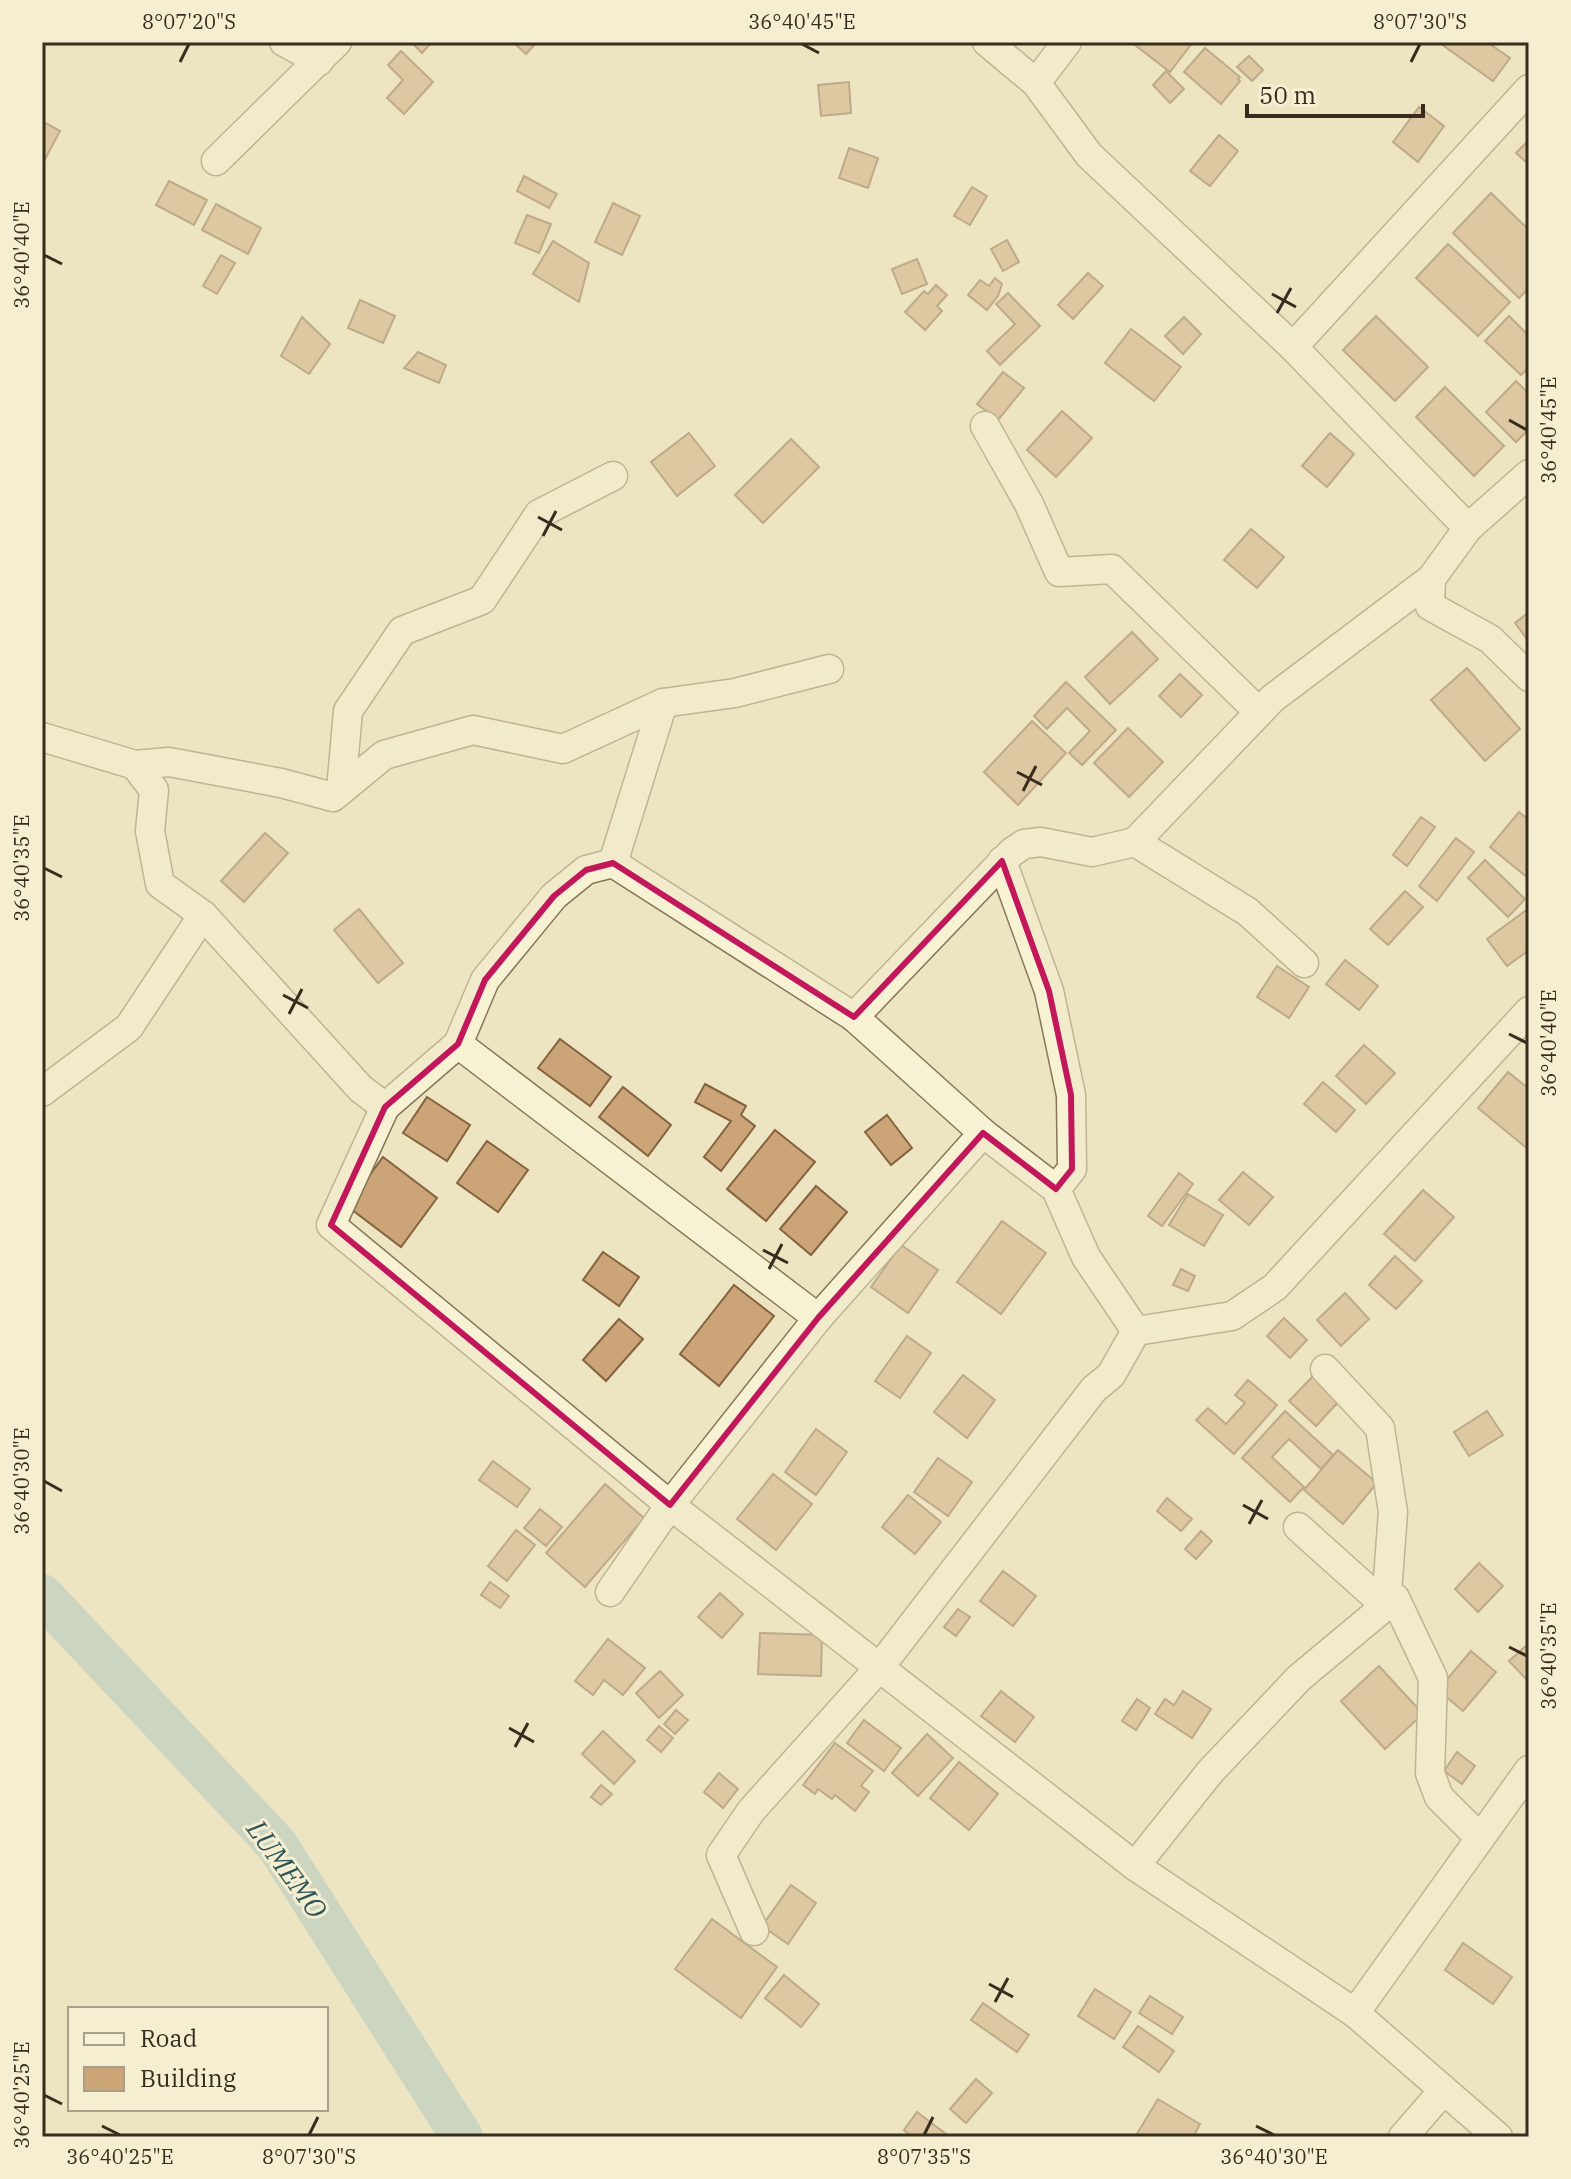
<svg xmlns="http://www.w3.org/2000/svg" width="1571" height="2179" viewBox="0 0 1571 2179" font-family="'IBM Plex Serif',serif">
	<rect width="100%" height="100%" fill="#ede5c2"/>
	<g fill="none" stroke-linecap="round" stroke-linejoin="round">
		<!-- river -->
		<path stroke="#a4c0bb" stroke-width="42" d="M42 1595 277 1845 462 2137"/>
	</g>
	<!-- building -->
	<g fill="#cba478" stroke="#86633f" stroke-width="2">
		<path d="M411 42H432L422 53Z"/>
		<path d="M513 42H537L526 54Z"/>
		<path d="M1131 42H1193L1170 72Z"/>
		<path d="M1442 42H1487L1510 58 1493 81 1441 44Z"/>
		<path d="M1205 48 1240 77 1238 79 1240 81 1221 104 1184 72Z"/>
		<path d="M401 51 433 82 404 114 387 98 403 80 388 65Z"/>
		<path d="M1249 56 1263 70 1252 81 1237 67Z"/>
		<path d="M1166 71 1184 89 1170 103 1153 85Z"/>
		<path d="M849 82 851 113 821 116 818 85Z"/>
		<path d="M1419 107 1444 126 1418 162 1393 142Z"/>
		<path d="M42 121 60 131 42 165Z"/>
		<path d="M1219 135 1238 151 1210 186 1190 171Z"/>
		<path d="M1529 140V165L1516 153Z"/>
		<path d="M849 148 878 158 868 188 839 178Z"/>
		<path d="M524 176 557 194 549 208 517 191Z"/>
		<path d="M169 181 207 200 194 225 156 205Z"/>
		<path d="M972 187 987 196 970 225 954 216Z"/>
		<path d="M1491 193 1529 230V288L1519 298 1453 233Z"/>
		<path d="M613 203 640 216 622 255 595 242Z"/>
		<path d="M216 204 261 228 248 254 202 230Z"/>
		<path d="M527 215 551 224 539 253 515 243Z"/>
		<path d="M1007 240 1019 262 1003 271 991 249Z"/>
		<path d="M553 241 589 263 579 302 533 274Z"/>
		<path d="M1448 244 1510 302 1478 336 1416 278Z"/>
		<path d="M221 255 235 263 217 294 203 286Z"/>
		<path d="M917 259 927 284 902 294 892 269Z"/>
		<path d="M1088 273 1103 286 1073 319 1058 305Z"/>
		<path d="M995 278 1002 284 998 296 987 310 968 295 980 280 989 286Z"/>
		<path d="M936 285 947 295 937 306 942 311 925 330 905 312 924 291 928 294Z"/>
		<path d="M1008 293 1040 326 1000 365 987 351 1015 324 996 304Z"/>
		<path d="M360 300 395 316 383 343 348 328Z"/>
		<path d="M1376 316 1428 367 1395 401 1343 350Z"/>
		<path d="M1509 316 1529 336V367L1521 375 1485 341Z"/>
		<path d="M302 317 330 344 309 374 281 356Z"/>
		<path d="M1184 317 1201 334 1183 354 1165 336Z"/>
		<path d="M1131 329 1181 367 1154 401 1105 363Z"/>
		<path d="M418 352 446 365 439 383 404 368Z"/>
		<path d="M1003 372 1024 388 998 420 977 404Z"/>
		<path d="M1516 381 1529 394V429L1516 442 1486 412Z"/>
		<path d="M1445 387 1504 446 1474 476 1416 417Z"/>
		<path d="M1062 411 1092 438 1056 477 1027 450Z"/>
		<path d="M689 433 715 466 677 496 651 462Z"/>
		<path d="M1330 433 1354 454 1327 487 1302 466Z"/>
		<path d="M791 439 819 467 763 523 735 495Z"/>
		<path d="M1251 529 1284 557 1257 588 1224 560Z"/>
		<path d="M1529 612V642L1515 623Z"/>
		<path d="M1132 632 1158 659 1110 704 1085 677Z"/>
		<path d="M1467 668 1520 729 1485 761 1431 700Z"/>
		<path d="M1180 674 1202 695 1181 717 1159 696Z"/>
		<path d="M1066 682 1116 730 1082 765 1069 753 1090 731 1067 708 1047 729 1034 716Z"/>
		<path d="M1032 721 1066 753 1018 805 984 772Z"/>
		<path d="M1128 728 1163 762 1129 797 1094 763Z"/>
		<path d="M1519 812 1529 820 1528 878 1490 847Z"/>
		<path d="M1421 817 1435 827 1407 866 1393 855Z"/>
		<path d="M265 833 288 853 244 902 221 881Z"/>
		<path d="M1456 838 1474 852 1437 901 1419 886Z"/>
		<path d="M1485 860 1525 899 1508 917 1468 878Z"/>
		<path d="M1405 891 1423 907 1388 945 1370 929Z"/>
		<path d="M1529 908V950L1507 966 1487 939Z"/>
		<path d="M359 909 403 963 378 983 334 930Z"/>
		<path d="M1345 960 1378 986 1359 1010 1326 984Z"/>
		<path d="M1277 966 1309 987 1289 1018 1257 997Z"/>
		<path d="M560 1039 611 1077 590 1106 538 1068Z"/>
		<path d="M1364 1045 1395 1073 1366 1104 1336 1076Z"/>
		<path d="M1508 1072 1529 1089V1150L1478 1108Z"/>
		<path d="M1323 1082 1355 1110 1336 1132 1304 1104Z"/>
		<path d="M705 1084 746 1106 741 1115 755 1126 721 1171 704 1157 731 1121 695 1102Z"/>
		<path d="M623 1087 671 1125 648 1156 599 1117Z"/>
		<path d="M427 1097 470 1125 447 1161 403 1133Z"/>
		<path d="M887 1115 912 1148 891 1165 865 1132Z"/>
		<path d="M775 1130 815 1162 766 1221 727 1189Z"/>
		<path d="M487 1141 528 1170 498 1212 457 1183Z"/>
		<path d="M383 1157 437 1198 401 1247 347 1206Z"/>
		<path d="M1243 1172 1273 1197 1249 1225 1219 1200Z"/>
		<path d="M1179 1173 1193 1184 1162 1226 1148 1216Z"/>
		<path d="M816 1186 847 1212 811 1255 780 1229Z"/>
		<path d="M1423 1190 1454 1217 1415 1261 1384 1234Z"/>
		<path d="M1188 1194 1223 1215 1204 1246 1169 1225Z"/>
		<path d="M1002 1221 1046 1253 1001 1314 957 1282Z"/>
		<path d="M901 1245 938 1270 908 1313 871 1287Z"/>
		<path d="M603 1252 639 1277 619 1306 583 1280Z"/>
		<path d="M1395 1256 1422 1281 1396 1309 1369 1285Z"/>
		<path d="M1181 1269 1195 1276 1188 1291 1173 1285Z"/>
		<path d="M734 1285 774 1316 719 1386 680 1354Z"/>
		<path d="M1345 1293 1369 1319 1341 1346 1317 1320Z"/>
		<path d="M1284 1318 1307 1340 1290 1358 1267 1336Z"/>
		<path d="M619 1319 643 1339 606 1381 583 1360Z"/>
		<path d="M907 1336 931 1353 900 1398 875 1381Z"/>
		<path d="M1315 1374 1342 1398 1316 1426 1289 1401Z"/>
		<path d="M963 1375 995 1400 967 1438 934 1412Z"/>
		<path d="M1248 1380 1277 1405 1234 1454 1196 1420 1208 1408 1226 1424 1245 1403 1235 1395Z"/>
		<path d="M1285 1411 1333 1455 1321 1469 1289 1439 1272 1457 1304 1487 1290 1502 1242 1458Z"/>
		<path d="M1487 1411 1503 1435 1469 1456 1454 1432Z"/>
		<path d="M816 1429 847 1452 816 1495 785 1472Z"/>
		<path d="M1338 1450 1377 1483 1343 1524 1304 1490Z"/>
		<path d="M938 1458 972 1482 948 1516 914 1492Z"/>
		<path d="M493 1461 530 1489 517 1507 479 1480Z"/>
		<path d="M773 1474 812 1504 776 1550 737 1519Z"/>
		<path d="M605 1484 644 1518 585 1587 546 1553Z"/>
		<path d="M908 1495 941 1522 915 1554 882 1527Z"/>
		<path d="M1167 1498 1192 1519 1181 1531 1157 1511Z"/>
		<path d="M540 1509 562 1527 546 1546 524 1528Z"/>
		<path d="M516 1530 535 1545 507 1581 488 1566Z"/>
		<path d="M1201 1531 1212 1541 1196 1559 1185 1549Z"/>
		<path d="M1479 1563 1503 1586 1478 1612 1455 1589Z"/>
		<path d="M1003 1571 1036 1596 1013 1626 980 1601Z"/>
		<path d="M490 1582 509 1596 500 1608 481 1595Z"/>
		<path d="M720 1593 743 1614 722 1638 698 1617Z"/>
		<path d="M958 1609 970 1617 956 1636 944 1627Z"/>
		<path d="M760 1633 822 1635 821 1676 758 1674Z"/>
		<path d="M608 1639 645 1668 623 1695 604 1680 593 1695 575 1681Z"/>
		<path d="M1529 1643V1681H1528L1509 1661Z"/>
		<path d="M1471 1651 1496 1672 1463 1711 1438 1690Z"/>
		<path d="M1379 1666 1423 1714 1385 1749 1341 1701Z"/>
		<path d="M660 1671 683 1695 659 1718 636 1693Z"/>
		<path d="M1001 1691 1034 1717 1015 1742 981 1716Z"/>
		<path d="M1183 1691 1211 1709 1192 1738 1155 1714 1165 1699 1174 1705Z"/>
		<path d="M1137 1699 1150 1708 1136 1730 1122 1721Z"/>
		<path d="M676 1710 688 1720 675 1734 664 1724Z"/>
		<path d="M864 1720 901 1748 884 1771 847 1743Z"/>
		<path d="M659 1726 673 1738 661 1752 647 1740Z"/>
		<path d="M603 1731 635 1761 614 1784 582 1754Z"/>
		<path d="M927 1734 953 1758 918 1796 892 1773Z"/>
		<path d="M835 1743 873 1771 861 1786 869 1792 855 1811 835 1795 832 1799 818 1789 815 1794 803 1785Z"/>
		<path d="M1457 1752 1475 1766 1462 1784 1444 1771Z"/>
		<path d="M959 1762 998 1794 969 1830 930 1798Z"/>
		<path d="M719 1773 738 1789 723 1808 704 1792Z"/>
		<path d="M601 1785 612 1794 601 1805 591 1797Z"/>
		<path d="M791 1885 816 1903 788 1944 762 1926Z"/>
		<path d="M712 1919 777 1967 741 2018 675 1969Z"/>
		<path d="M1463 1943 1512 1977 1493 2004 1445 1970Z"/>
		<path d="M784 1975 819 2004 801 2027 765 1998Z"/>
		<path d="M1095 1989 1131 2012 1114 2039 1078 2016Z"/>
		<path d="M1150 1996 1183 2017 1172 2034 1139 2013Z"/>
		<path d="M983 2003 1029 2035 1017 2052 971 2020Z"/>
		<path d="M1138 2026 1174 2051 1159 2072 1123 2047Z"/>
		<path d="M976 2079 992 2093 966 2123 950 2109Z"/>
		<path d="M1158 2099 1200 2124 1193 2137H1135Z"/>
		<path d="M917 2112 950 2137H912L904 2130Z"/>
	</g>
	<g fill="none" stroke-linecap="round" stroke-linejoin="round">
		<!-- minor casing -->
		<g stroke="#877659" stroke-width="31">
			<g id="minor">
				<path d="M284 42 319 61"/>
				<path d="M987 42 1036 83"/>
				<path d="M1067 42 1036 83 1089 155 1293 347 1468 528"/>
				<path d="M216 161 337 42"/>
				<path d="M1293 347 1529 89"/>
				<path d="M985 426 1029 504 1059 572 1112 569 1259 712"/>
				<path d="M1529 474 1468 528 1431 579 1430 606 1490 639 1529 677"/>
				<path d="M42 737 135 765 154 790 150 831 160 884 203 915 361 1089 385 1107"/>
				<path d="M135 765 169 762 281 783 333 797 384 755 473 730 563 749 663 703 735 693 829 669"/>
				<path d="M341 790 348 711 402 631 482 600 539 514 613 476"/>
				<path d="M1135 842 1248 912 1304 963"/>
				<path d="M1002 861 1049 991 1071 1095 1072 1169 1056 1189"/>
				<path d="M613 863 663 703"/>
				<path d="M854 1017 1012 852 1024 844 1041 842 1092 852 1135 842 1273 698 1431 579"/>
				<path d="M458 1044 818 1318"/>
				<path d="M42 1092 129 1027 203 915"/>
				<path d="M1136 1331 1086 1257 1056 1189 983 1133 854 1017 613 863 586 870 554 896 485 980 458 1044 385 1107 331 1225 670 1505 1135 1866 1355 2013 1498 2137"/>
				<path d="M1325 1369 1380 1428 1393 1512 1386 1606"/>
				<path d="M1298 1527 1386 1606"/>
				<path d="M610 1592 670 1505 818 1318 983 1133"/>
				<path d="M1135 1866 1210 1772 1299 1678 1395 1598 1433 1678 1430 1773 1439 1797 1480 1838"/>
				<path d="M754 1931 721 1855 751 1811 879 1668 1094 1389 1111 1375 1136 1331 1232 1316 1275 1287 1529 1011"/>
				<path d="M1355 2013 1529 1770"/>
				<path d="M1403 2137 1443 2091"/>
			</g>
		</g>
		<!-- minor -->
		<use href="#minor" stroke="#f8f2d5" stroke-width="28"/>
	</g>
	<!-- marked area -->
	<path d="M0 0H1571V2179H0ZM1002 861 1049 991 1071 1095 1072 1169 1056 1189 983 1133 818 1318 670 1505 331 1225 385 1107 458 1044 485 980 554 896 586 870 613 863 854 1017Z" fill="#ede5c2" fill-opacity=".55" fill-rule="evenodd"/>
	<path fill="none" stroke="#c2185b" stroke-width="6" stroke-linejoin="round" d="M1002 861 1049 991 1071 1095 1072 1169 1056 1189 983 1133 818 1318 670 1505 331 1225 385 1107 458 1044 485 980 554 896 586 870 613 863 854 1017Z"/>
	<!-- ticks -->
	<path fill="none" stroke="#372c1d" stroke-width="3" d="M802 44 819 53M180 62 189 44M1411 62 1420 44M44 255 62 264M1272 294 1296 307M1277 313 1291 288M1509 420 1527 430M538 517 562 530M543 536 556 511M1017 772 1042 785M1023 791 1036 766M44 868 62 877M283 995 308 1008M289 1014 302 989M1509 1034 1527 1043M763 1250 788 1263M769 1269 782 1244M44 1481 62 1491M1243 1505 1268 1519M1249 1524 1262 1500M1509 1647 1527 1656M509 1728 534 1742M515 1747 528 1723M989 1984 1013 1997M995 2002 1008 1978M44 2095 62 2104M102 2126 120 2135M1256 2126 1274 2135M309 2135 318 2117M924 2135 933 2117"/>
	<g text-anchor="middle" stroke-width="6" stroke-linejoin="round" paint-order="stroke">
		<!-- water labels -->
		<g font-size="28" font-style="italic" fill="#2d5456" stroke="#f5eed1">
			<text transform="translate(287 1869) rotate(54)" y="10">LUMEMO</text>
		</g>
	</g>
	<!-- border -->
	<rect width="1571" height="2179" fill="none" stroke="#f5eed1" stroke-width="88"/>
	<!-- legend -->
	<rect x="68" y="2007" width="260" height="104" fill="#f5eed1" stroke="#a9a089" stroke-width="2"/>
	<rect x="84" y="2033" width="40" height="12" fill="#f8f2d5" stroke="#a9a089" stroke-width="2"/>
	<text x="140" y="2047" font-size="24" fill="#372c1d">Road</text>
	<rect x="84" y="2067" width="40" height="24" fill="#cba478" stroke="#a9a089" stroke-width="2"/>
	<text x="140" y="2087" font-size="24" fill="#372c1d">Building</text>
	<!-- scale -->
	<path d="M1247 104v12h176v-12" fill="none" stroke="#372c1d" stroke-width="4"/>
	<text x="1259" y="104" font-size="24" fill="#372c1d" stroke="#f5eed1" stroke-width="6" paint-order="stroke">50 m</text>
	<rect x="44" y="44" width="1483" height="2091" fill="none" stroke="#372c1d" stroke-width="3"/>
	<g font-size="20" text-anchor="middle" fill="#372c1d">
		<text x="189" y="29">8°07'20"S</text>
		<text x="802" y="29">36°40'45"E</text>
		<text x="1420" y="29">8°07'30"S</text>
		<text transform="translate(22 255) rotate(-90)" y="7">36°40'40"E</text>
		<text transform="translate(1549 430) rotate(-90)" y="7">36°40'45"E</text>
		<text transform="translate(22 868) rotate(-90)" y="7">36°40'35"E</text>
		<text transform="translate(1549 1043) rotate(-90)" y="7">36°40'40"E</text>
		<text transform="translate(22 1481) rotate(-90)" y="7">36°40'30"E</text>
		<text transform="translate(1549 1656) rotate(-90)" y="7">36°40'35"E</text>
		<text transform="translate(22 2095) rotate(-90)" y="7">36°40'25"E</text>
		<text x="120" y="2164">36°40'25"E</text>
		<text x="309" y="2164">8°07'30"S</text>
		<text x="924" y="2164">8°07'35"S</text>
		<text x="1274" y="2164">36°40'30"E</text>
	</g>
</svg>
